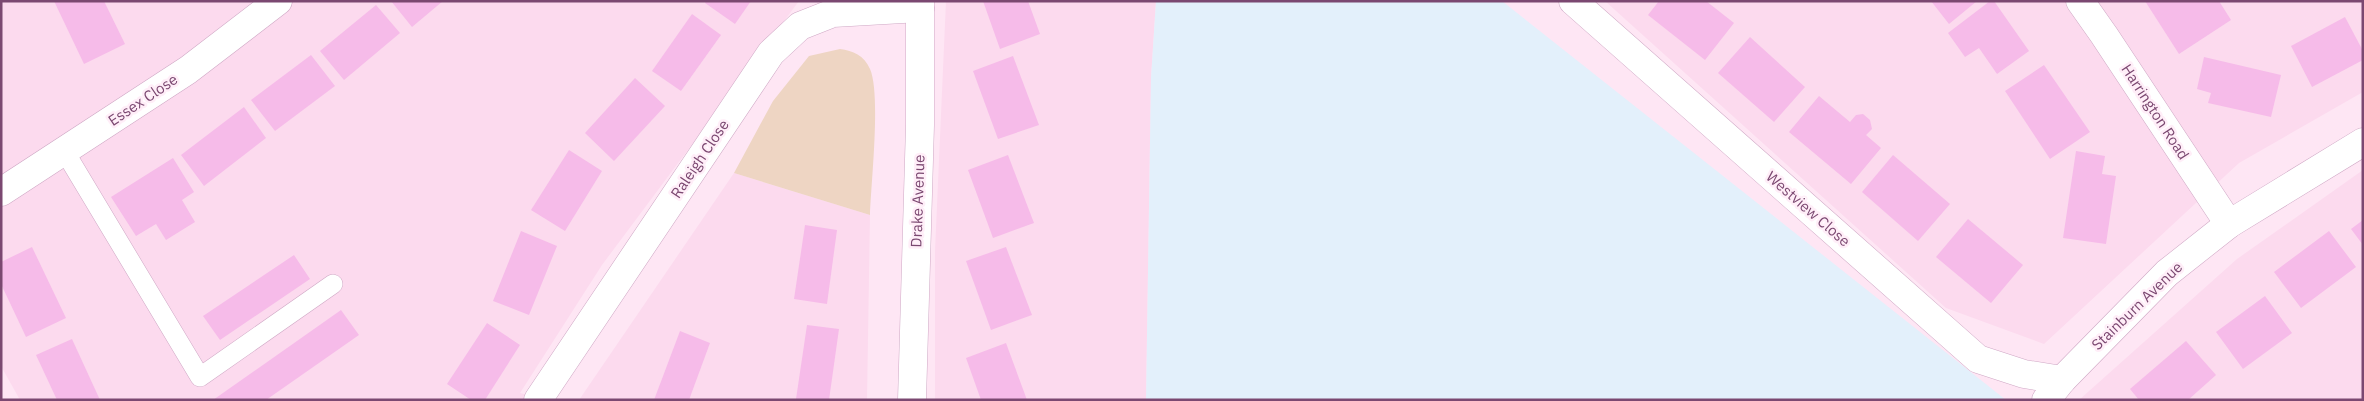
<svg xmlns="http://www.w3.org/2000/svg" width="2364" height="401" viewBox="0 0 2364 401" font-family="'IBM Plex Sans',sans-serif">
	<rect width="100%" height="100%" fill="#fee6f4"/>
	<!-- residential -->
	<g fill="#fcdaee">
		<path d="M1 1H799L602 265 520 393 548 400H20L1 366Z"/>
		<path d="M946 1H1156L1151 78 1146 400H935V251Z"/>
		<path d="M1605 1H2363V92L2239 163 2044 344 1946 308Z"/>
		<path d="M2363 170V400H2079L2237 259Z"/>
		<path d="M734 173 870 215 867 400H579Z"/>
	</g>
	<!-- education -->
	<path fill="#e3f0fb" d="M1156 1H1502L2006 400H1146L1151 78Z"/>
	<!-- green -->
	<path fill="#eed5c3" d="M840 49C853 51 864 55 870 69 881 94 871 183 870 215L734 173 773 101 809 56Z"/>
	<!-- building -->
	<g fill="#f6bbe9">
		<path d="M54 1H104L125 44 84 64Z"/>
		<path d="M391 1H443L412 27Z"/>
		<path d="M706 1H751L735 24 705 3Z"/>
		<path d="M983 1H1028L1040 34 1000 49Z"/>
		<path d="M1659 1H1706L1734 23 1705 60 1648 15Z"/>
		<path d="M1931 1H1977L1949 24Z"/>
		<path d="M1990 1H1994L2029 51 1997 74 1979 48 1965 57 1948 33Z"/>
		<path d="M2145 1H2219L2231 20 2179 54Z"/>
		<path d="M376 5 400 33 344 80 320 51Z"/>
		<path d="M692 14 721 35 681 91 652 71Z"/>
		<path d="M2345 17 2363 51V60L2312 87 2291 46Z"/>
		<path d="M1750 37 1805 87 1774 122 1718 73Z"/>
		<path d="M311 55 335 86 275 131 251 100Z"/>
		<path d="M1013 56 1039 125 998 139 973 71Z"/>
		<path d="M2204 57 2281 75 2271 117 2208 103 2211 93 2197 89Z"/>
		<path d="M2044 65 2090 132 2050 159 2005 91Z"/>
		<path d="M635 78 665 106 614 161 585 133Z"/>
		<path d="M1819 96 1850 122 1856 115 1863 114 1870 120 1872 129 1866 135 1881 148 1851 184 1789 132Z"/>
		<path d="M244 107 266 138 204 186 181 155Z"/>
		<path d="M569 150 602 171 565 231 531 210Z"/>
		<path d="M2076 151 2105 156 2102 174 2116 176 2106 244 2063 238Z"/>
		<path d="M1008 155 1034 223 993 238 968 170Z"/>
		<path d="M1893 155 1950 204 1918 241 1862 192Z"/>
		<path d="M173 158 194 192 182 200 195 222 166 240 156 224 136 236 111 197Z"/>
		<path d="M1968 219 2023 265 1991 303 1936 257Z"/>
		<path d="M2363 220V245L2351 229Z"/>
		<path d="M805 225 837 230 827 304 794 299Z"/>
		<path d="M521 231 557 246 529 315 493 301Z"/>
		<path d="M2329 231 2356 267 2301 308 2274 272Z"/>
		<path d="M32 247 66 318 26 337 1 284V262Z"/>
		<path d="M1006 247 1032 315 991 330 966 261Z"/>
		<path d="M294 255 310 279 220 340 203 316Z"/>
		<path d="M2265 296 2292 333 2243 369 2216 332Z"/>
		<path d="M341 310 359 335 266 400H213Z"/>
		<path d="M487 323 520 345 485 400H471L447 384Z"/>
		<path d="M807 325 839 329 829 400 796 399Z"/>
		<path d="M680 331 710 343 689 400H654Z"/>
		<path d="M72 339 100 400H57L36 355Z"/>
		<path d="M2186 341 2216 375 2188 400H2139L2130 389Z"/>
		<path d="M1006 343 1027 400H981L966 358Z"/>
	</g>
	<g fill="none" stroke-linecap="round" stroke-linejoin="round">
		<!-- service casing -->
		<g stroke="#cfa8c5" stroke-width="20">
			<path id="service" d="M65 152 200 377 333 284"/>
		</g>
		<!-- minor casing -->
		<g stroke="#cfa8c5" stroke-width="29">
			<g id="minor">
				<path d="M1573 1 1978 359 2024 374 2062 380"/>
				<path d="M2080 1 2104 35 2229 224"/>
				<path d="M1 192 188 70 278 1"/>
				<path d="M538 400 771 53 800 26 833 13 920 8"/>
				<path d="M912 400 920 125V1"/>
				<path d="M2046 400 2062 380 2167 273 2229 224 2363 142"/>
			</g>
		</g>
		<!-- service -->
		<use href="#service" stroke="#fff" stroke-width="19"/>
		<!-- minor -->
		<use href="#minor" stroke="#fff" stroke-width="28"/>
	</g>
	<g text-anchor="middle" stroke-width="5" stroke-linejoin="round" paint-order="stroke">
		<!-- street labels -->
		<g font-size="15" fill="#7b4871" stroke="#ffeef8">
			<text transform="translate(143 100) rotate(-34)" y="5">Essex Close</text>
			<text transform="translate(2155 112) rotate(57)" y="5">Harrington Road</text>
			<text transform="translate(700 159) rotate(-56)" y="5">Raleigh Close</text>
			<text transform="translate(918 201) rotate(-88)" y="5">Drake Avenue</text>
			<text transform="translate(1808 209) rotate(41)" y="5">Westview Close</text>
			<text transform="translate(2137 306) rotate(-44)" y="5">Stainburn Avenue</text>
		</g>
	</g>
	<!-- border -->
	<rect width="2364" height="401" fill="none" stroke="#7b4871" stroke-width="5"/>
</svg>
